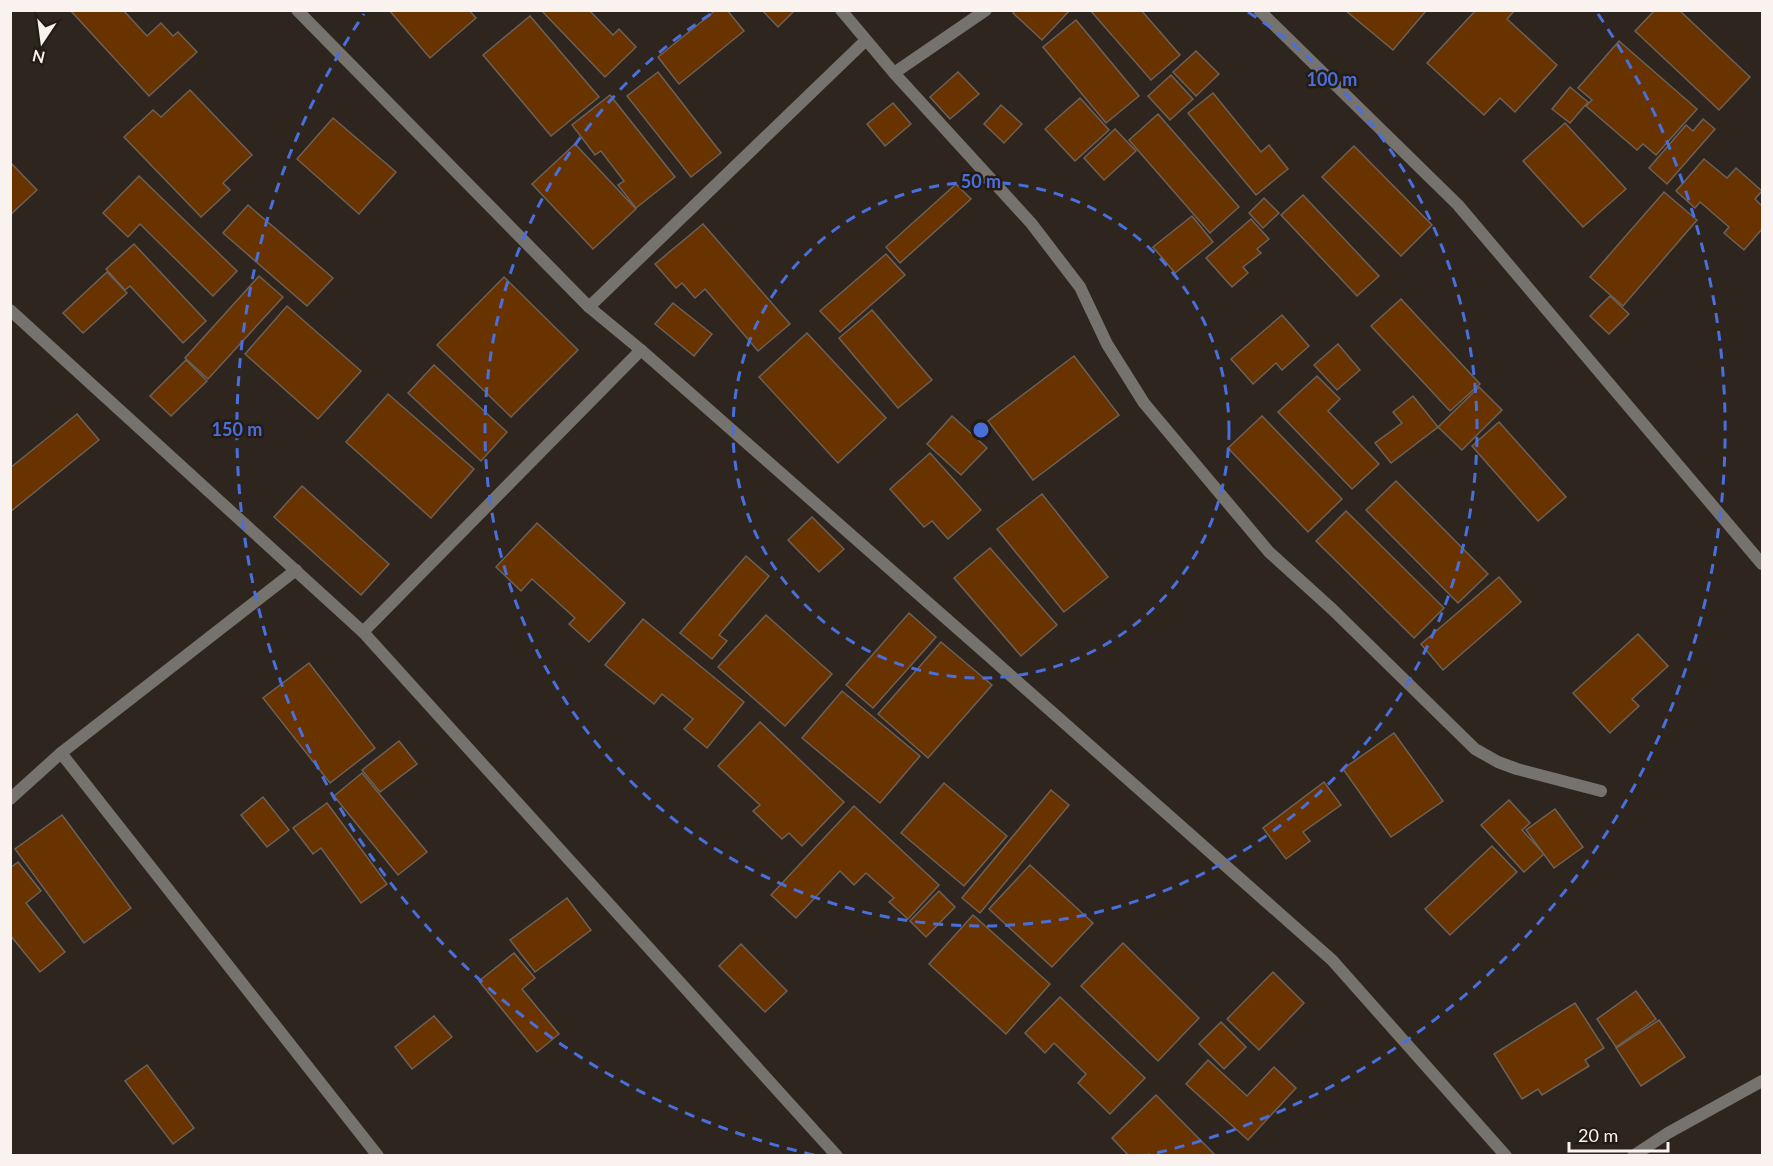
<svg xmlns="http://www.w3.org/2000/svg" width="1773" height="1166" viewBox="0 0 1773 1166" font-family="Lato,sans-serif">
	<rect width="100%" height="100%" fill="#2e251e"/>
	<!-- building -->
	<g fill="#693300" stroke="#6c6159" stroke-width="1.5">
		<path d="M70 10H123L147 36 161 23 173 36 178 32 197 52 149 96Z"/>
		<path d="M389 10H469L476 18 430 58Z"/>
		<path d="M541 10H589L613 35 619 29 636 47 605 77Z"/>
		<path d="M716 10H727L744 31 679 84 658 57Z"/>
		<path d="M762 10H795L778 27Z"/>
		<path d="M1016 10H1070L1042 40 1013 13Z"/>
		<path d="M1090 10H1141L1180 55 1151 80Z"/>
		<path d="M1345 10H1423L1425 12 1393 50Z"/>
		<path d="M1476 10H1515L1507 19 1557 65 1515 112 1500 98 1484 115 1427 63Z"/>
		<path d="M1655 10H1679L1750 77 1719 110 1635 31Z"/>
		<path d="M530 16 599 97 551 136 483 55Z"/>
		<path d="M1076 20 1139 96 1106 123 1043 47Z"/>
		<path d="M1619 41 1697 109 1656 155 1643 144 1637 150 1586 106 1592 100 1578 88Z"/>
		<path d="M1196 51 1219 74 1196 96 1173 72Z"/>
		<path d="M658 72 721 153 691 177 627 96Z"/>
		<path d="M958 72 979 94 950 119 930 97Z"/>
		<path d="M1171 75 1193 99 1170 120 1148 96Z"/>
		<path d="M1570 87 1588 102 1570 123 1552 109Z"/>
		<path d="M190 90 252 155 223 183 230 190 201 217 124 137 153 110 161 117Z"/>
		<path d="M1213 93 1261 152 1269 145 1288 169 1256 195 1188 113Z"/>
		<path d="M610 95 675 177 636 208 618 185 624 181 601 151 595 155 572 125Z"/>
		<path d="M1080 98 1109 130 1075 161 1045 129Z"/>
		<path d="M893 103 911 124 885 146 867 124Z"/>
		<path d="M1001 105 1022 124 1004 143 984 124Z"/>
		<path d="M1158 114 1239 207 1210 233 1129 140Z"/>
		<path d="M333 118 396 172 359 214 297 159Z"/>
		<path d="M1703 119 1715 129 1667 184 1649 168 1686 125 1693 131Z"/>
		<path d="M1565 123 1626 189 1583 227 1523 161Z"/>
		<path d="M1115 129 1136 151 1104 180 1084 158Z"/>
		<path d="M575 144 636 209 593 249 532 184Z"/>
		<path d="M1354 146 1432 225 1401 256 1322 177Z"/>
		<path d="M1704 159 1727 178 1736 168 1762 191 1755 199 1762 206V229L1744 250 1724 233 1729 227 1700 202 1695 208 1676 191Z"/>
		<path d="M10 162 37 190 10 215Z"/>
		<path d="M139 176 237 271 213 296 140 224 128 237 103 213Z"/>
		<path d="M956 184 971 199 900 263 886 247Z"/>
		<path d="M1664 192 1697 220 1623 306 1590 277Z"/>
		<path d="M1303 195 1379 276 1357 296 1281 215Z"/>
		<path d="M1264 198 1279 213 1263 228 1249 213Z"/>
		<path d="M248 205 333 278 307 306 223 233Z"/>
		<path d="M1192 216 1213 242 1175 273 1153 247Z"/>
		<path d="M1251 219 1269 239 1257 249 1261 253 1243 267 1248 273 1232 287 1206 258Z"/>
		<path d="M703 224 790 324 758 351 705 289 695 298 682 283 676 288 655 264Z"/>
		<path d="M134 244 206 321 183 343 130 286 125 290 106 269Z"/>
		<path d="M886 254 905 275 840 332 820 311Z"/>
		<path d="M107 272 127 293 83 333 63 313Z"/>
		<path d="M259 276 283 297 208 379 185 358Z"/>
		<path d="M504 277 578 350 511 417 437 345Z"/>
		<path d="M1610 296 1629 314 1609 334 1590 316Z"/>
		<path d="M1401 299 1480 384 1450 411 1371 326Z"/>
		<path d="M673 303 712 334 694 356 655 324Z"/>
		<path d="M287 306 361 371 318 419 245 354Z"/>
		<path d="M872 310 932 380 898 408 839 338Z"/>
		<path d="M1282 315 1309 346 1282 370 1276 363 1253 384 1231 359Z"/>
		<path d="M807 333 886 418 838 463 759 377Z"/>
		<path d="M1338 344 1360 370 1337 390 1314 365Z"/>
		<path d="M1074 356 1119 415 1033 480 988 421Z"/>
		<path d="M186 360 207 381 171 416 150 396Z"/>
		<path d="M434 365 507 432 481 461 408 393Z"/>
		<path d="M1317 376 1340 399 1328 411 1379 464 1352 489 1278 412Z"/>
		<path d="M1479 387 1502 410 1462 450 1438 427Z"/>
		<path d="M388 394 474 469 431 518 346 442Z"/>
		<path d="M1413 396 1438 427 1391 463 1375 443 1402 423 1393 412Z"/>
		<path d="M77 414 99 440 10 512V468Z"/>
		<path d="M952 416 987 448 961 475 927 444Z"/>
		<path d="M1262 416 1342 499 1308 532 1228 448Z"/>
		<path d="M1499 422 1566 497 1538 521 1472 446Z"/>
		<path d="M930 453 981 510 948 539 932 521 924 527 890 489Z"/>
		<path d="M1396 481 1488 574 1458 603 1366 510Z"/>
		<path d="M302 486 389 564 361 595 274 517Z"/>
		<path d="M1042 494 1108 577 1064 612 997 529Z"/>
		<path d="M1346 511 1444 608 1414 638 1316 541Z"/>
		<path d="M812 517 844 549 819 572 788 540Z"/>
		<path d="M537 523 625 603 589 642 569 624 575 618 532 579 521 591 496 567Z"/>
		<path d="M990 548 1057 625 1021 656 954 578Z"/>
		<path d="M746 556 769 576 719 635 727 641 712 659 680 633Z"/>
		<path d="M1499 577 1521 602 1443 670 1421 644Z"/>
		<path d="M909 613 936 637 873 708 846 685Z"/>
		<path d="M766 615 832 674 785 726 718 667Z"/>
		<path d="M643 619 744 702 707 748 684 729 693 719 662 694 654 704 605 665Z"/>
		<path d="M1638 634 1668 666 1632 699 1639 706 1610 733 1573 693Z"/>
		<path d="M941 642 992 685 928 758 878 714Z"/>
		<path d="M309 663 375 748 330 783 263 698Z"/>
		<path d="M842 691 920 756 880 803 802 738Z"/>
		<path d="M760 722 844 802 802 846 789 833 782 839 753 811 760 805 718 766Z"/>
		<path d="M1394 733 1443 801 1391 837 1343 769Z"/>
		<path d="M399 741 417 764 380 792 362 770Z"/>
		<path d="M362 773 427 852 398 875 334 796Z"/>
		<path d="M1324 782 1341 805 1303 832 1310 841 1286 859 1263 828Z"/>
		<path d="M944 783 1007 836 964 886 901 833Z"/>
		<path d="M1051 790 1069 805 980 913 962 898Z"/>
		<path d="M263 797 289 830 267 847 241 815Z"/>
		<path d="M1509 800 1530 823 1522 830 1544 854 1524 872 1481 825Z"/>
		<path d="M327 803 387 884 361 903 321 848 313 854 293 828Z"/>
		<path d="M854 806 939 885 908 919 889 902 894 898 866 873 854 885 840 871 796 918 771 895Z"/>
		<path d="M1555 809 1583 847 1554 868 1526 830Z"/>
		<path d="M62 815 131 908 84 943 15 849Z"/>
		<path d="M1492 846 1517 872 1450 935 1425 909Z"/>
		<path d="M18 862 41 891 26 903 65 952 40 972 10 935V868Z"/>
		<path d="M1030 865 1093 923 1052 967 989 909Z"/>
		<path d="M939 891 955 907 926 937 910 921Z"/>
		<path d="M567 898 591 930 535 972 510 940Z"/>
		<path d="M973 915 1050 984 1006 1034 929 964Z"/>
		<path d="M1123 943 1199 1018 1158 1061 1081 986Z"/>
		<path d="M741 944 787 991 765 1012 719 966Z"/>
		<path d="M514 953 535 978 522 989 559 1034 537 1052 479 981Z"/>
		<path d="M1273 972 1304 1003 1259 1050 1227 1019Z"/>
		<path d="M1636 991 1656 1019 1616 1047 1597 1019Z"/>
		<path d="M1060 997 1145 1078 1110 1114 1078 1083 1086 1074 1054 1043 1045 1053 1025 1033Z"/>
		<path d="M1575 1003 1604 1048 1585 1060 1589 1066 1542 1095 1538 1089 1522 1099 1494 1054Z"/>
		<path d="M434 1016 452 1037 412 1069 395 1047Z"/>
		<path d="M1659 1020 1685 1057 1641 1086 1616 1048Z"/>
		<path d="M1221 1022 1246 1047 1224 1069 1199 1044Z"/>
		<path d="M1208 1060 1247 1096 1274 1067 1296 1088 1248 1140 1186 1084Z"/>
		<path d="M147 1065 194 1128 173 1144 125 1081Z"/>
		<path d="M1156 1095 1216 1156H1129L1112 1138Z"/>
	</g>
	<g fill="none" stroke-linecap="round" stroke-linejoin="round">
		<!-- street -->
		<g stroke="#76726e" stroke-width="12">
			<path d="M297 10 589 307 641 350 991 658 1332 960 1506 1156"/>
			<path d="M841 10 894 73 986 10"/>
			<path d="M1259 10 1458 205 1762 564"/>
			<path d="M894 73 1031 223 1080 287 1107 344 1144 403 1269 552 1332 609 1475 749 1498 762 1517 769 1601 791"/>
			<path d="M589 307 865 41"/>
			<path d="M10 310 363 632 837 1156"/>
			<path d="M363 632 641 350"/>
			<path d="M61 753 378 1156"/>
			<path d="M10 799 61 753 296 570"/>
			<path d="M1633 1156 1668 1133 1762 1081"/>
		</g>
	</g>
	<!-- distance rings -->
	<g fill="none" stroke="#496fdc" stroke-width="3" stroke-dasharray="10 8">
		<circle cx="981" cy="430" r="248"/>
		<path d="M1248 12A496 496 0 1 1 714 12"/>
		<path d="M814 1155A744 744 0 0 1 364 14M1598 14A744 744 0 0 1 1148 1155"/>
	</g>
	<circle cx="981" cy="430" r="9" fill="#496fdc" stroke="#251b15" stroke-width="3"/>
	<g font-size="18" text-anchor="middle" font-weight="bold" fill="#496fdc" stroke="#251b15" stroke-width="5" stroke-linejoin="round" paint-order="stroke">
		<text x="1332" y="86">100 m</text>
		<text x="981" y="188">50 m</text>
		<text x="237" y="436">150 m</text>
	</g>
	<!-- border -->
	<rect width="1773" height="1166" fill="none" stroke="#f9f2ee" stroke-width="24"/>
	<!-- north arrow -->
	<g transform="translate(42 42) rotate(193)" stroke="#251b15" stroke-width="4.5" paint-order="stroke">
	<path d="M0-4.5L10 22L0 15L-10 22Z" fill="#f9f2ee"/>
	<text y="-9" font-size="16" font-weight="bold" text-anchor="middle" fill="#f9f2ee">N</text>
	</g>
	<!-- scale -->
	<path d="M1569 1142v9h99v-9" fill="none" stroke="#f9f2ee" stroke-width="3"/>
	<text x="1578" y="1142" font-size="18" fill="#f9f2ee" stroke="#251b15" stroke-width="4.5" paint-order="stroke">20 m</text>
</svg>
